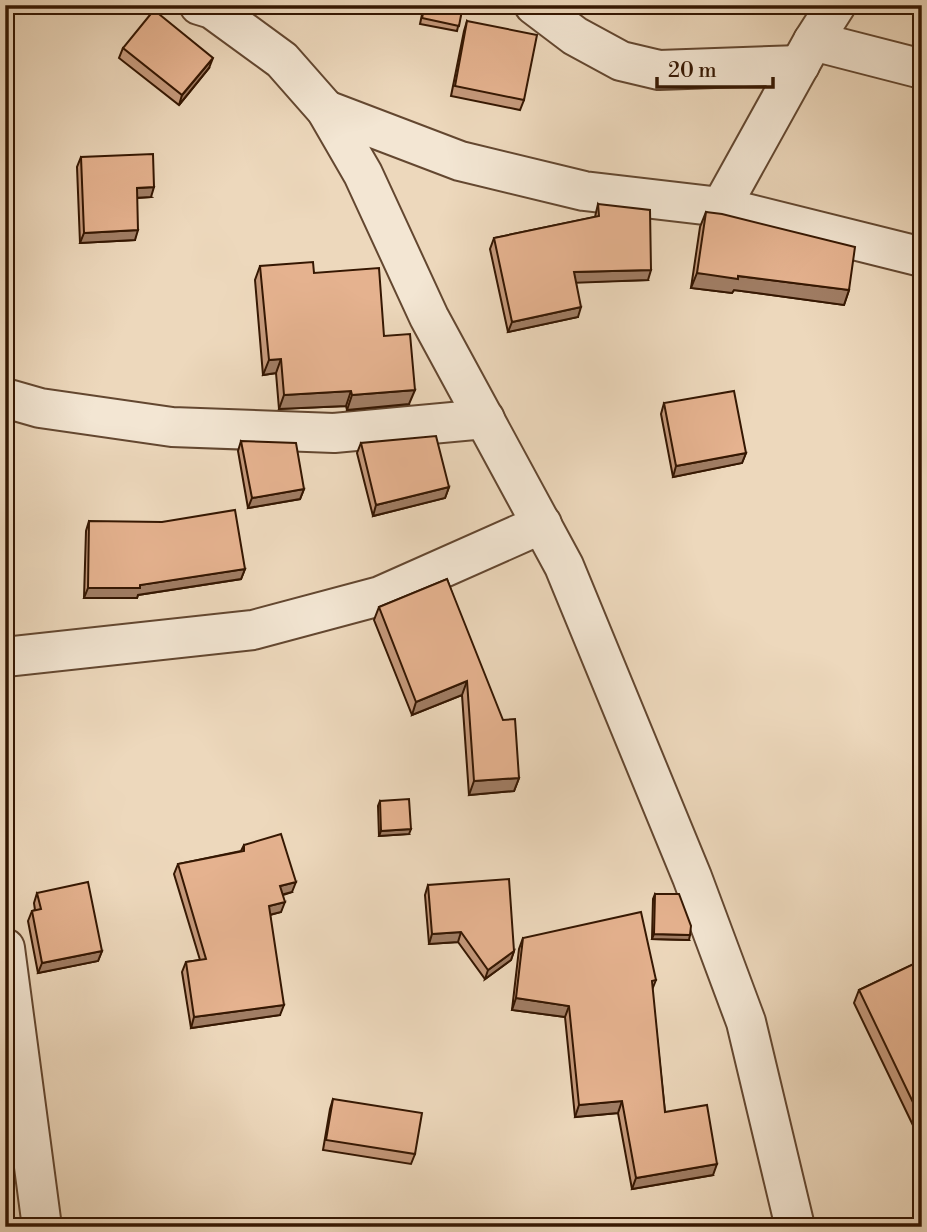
<svg xmlns="http://www.w3.org/2000/svg" width="927" height="1232" viewBox="0 0 927 1232" font-family="'Libre Bodoni',serif">
	<rect width="100%" height="100%" fill="#edd8bc"/>
	<filter id="stains"><feTurbulence type="fractalNoise" baseFrequency=".00286" numOctaves="4"/><feColorMatrix values="0 0 0 0 .2 0 0 0 0 .09 0 0 0 0 .02 0 0 0 .5 -.17"/></filter>
	<radialGradient id="worn" r=".72"><stop offset=".6" stop-color="#630" stop-opacity="0"/><stop offset="1" stop-color="#630" stop-opacity=".3"/></radialGradient>
	<g fill="none" stroke-linecap="round" stroke-linejoin="round">
		<!-- street casing -->
		<g stroke="#634730" stroke-width="42">
			<g id="street">
				<path d="M199 5 212 9 282 60 326 110 363 174 429 317 564 566 692 877 746 1022 795 1227"/>
				<path d="M534 5 575 36 621 61 659 70 800 65"/>
				<path d="M813 41 922 69"/>
				<path d="M326 110 460 161 584 191 721 207 922 257"/>
				<path d="M721 207 813 41 836 5"/>
				<path d="M5 398 40 408 172 427 334 433 485 419"/>
				<path d="M5 657 253 630 380 596 542 524"/>
				<path d="M5 948 42 1227"/>
			</g>
		</g>
		<!-- street -->
		<use href="#street" stroke="#f3e6d3" stroke-width="38"/>
	</g>
	<!-- wall -->
	<g fill="#c5997b" stroke="#351702" stroke-width="2">
		<path d="M424 5H463L457 31 420 24Z"/>
		<path d="M467 21 524 100 520 110 451 96 464 31Z"/>
		<path d="M123 48 209 68 179 105 119 58Z"/>
		<path d="M81 157 151 197 137 198 135 240 80 243 77 167Z"/>
		<path d="M598 204 648 280 576 282 578 317 508 332 490 249 494 238 595 217Z"/>
		<path d="M706 212 849 290 844 305 734 290 732 293 691 288 700 227Z"/>
		<path d="M260 266 314 273 384 336 409 404 347 410 346 406 279 409 276 373 263 375 255 280Z"/>
		<path d="M664 403 746 453 742 463 673 477 661 414Z"/>
		<path d="M241 441 304 489 300 499 248 508 238 451Z"/>
		<path d="M361 443 449 487 445 498 373 516 357 453Z"/>
		<path d="M89 521 245 569 241 579 138 595 137 598H84L86 531Z"/>
		<path d="M447 579 519 778 514 791 469 795 462 695 412 715 374 620 379 607Z"/>
		<path d="M380 801 409 834 379 836 378 806Z"/>
		<path d="M244 845 292 892 283 895 281 912 270 915 280 1015 191 1028 182 972 186 962 200 960 174 874 178 864 241 851Z"/>
		<path d="M428 885 514 951 511 960 485 979 458 942 429 944 425 895Z"/>
		<path d="M37 893 102 951 98 961 38 973 28 921 32 911 35 910 34 903Z"/>
		<path d="M655 894 689 940 652 939 653 899Z"/>
		<path d="M523 938 656 980 652 990 665 1112 713 1175 632 1189 618 1113 575 1117 565 1017 512 1010 519 949Z"/>
		<path d="M922 960V1144L854 1003 859 990Z"/>
		<path d="M333 1099 415 1154 411 1164 323 1150 330 1109Z"/>
	</g>
	<!-- shaded-wall -->
	<g fill="#a07d64" stroke="#351702" stroke-width="2">
		<path d="M213 58 209 68 179 105 182 95Z"/>
		<path d="M154 187 151 197 133 198 137 188Z"/>
		<path d="M138 230 135 240 80 243 84 233Z"/>
		<path d="M651 270 648 280 570 283 574 272Z"/>
		<path d="M697 273 738 276 849 290 844 305 734 290 732 293 691 288Z"/>
		<path d="M581 307 578 317 508 332 512 322Z"/>
		<path d="M281 359 276 373 263 375 269 360Z"/>
		<path d="M415 390 409 404 347 410 352 395Z"/>
		<path d="M351 391 346 406 279 409 284 395Z"/>
		<path d="M746 453 742 463 673 477 676 466Z"/>
		<path d="M449 487 445 498 373 516 376 505Z"/>
		<path d="M304 489 300 499 248 508 252 498Z"/>
		<path d="M245 569 241 579 138 595 137 598H84L88 588 140 585Z"/>
		<path d="M467 681 462 695 412 715 416 702Z"/>
		<path d="M519 778 514 791 469 795 474 781Z"/>
		<path d="M411 829 409 834 379 836 381 831Z"/>
		<path d="M296 882 292 892 277 896 280 886Z"/>
		<path d="M285 902 281 912 265 916 269 906Z"/>
		<path d="M461 932 458 942 429 944 432 934Z"/>
		<path d="M654 934 690 935 689 940 652 939Z"/>
		<path d="M102 951 98 961 38 973 42 963Z"/>
		<path d="M514 951 511 960 485 979 488 970Z"/>
		<path d="M516 998 569 1006 565 1017 512 1010Z"/>
		<path d="M284 1005 280 1015 191 1028 194 1017Z"/>
		<path d="M622 1101 618 1113 575 1117 579 1105Z"/>
		<path d="M717 1164 713 1175 632 1189 636 1178Z"/>
	</g>
	<!-- building -->
	<g fill="#e5b28f" stroke="#351702" stroke-width="2">
		<path d="M425 5H463L459 26 422 18Z"/>
		<path d="M154 10 213 58 182 95 123 48Z"/>
		<path d="M467 21 537 35 524 100 455 86Z"/>
		<path d="M153 154 154 187 137 188 138 230 84 233 81 157Z"/>
		<path d="M598 204 650 210 651 270 574 272 581 307 512 322 494 238 599 216Z"/>
		<path d="M706 212 722 214 855 247 849 290 738 276V279L697 273Z"/>
		<path d="M313 262 314 273 379 268 384 336 410 334 415 390 352 395 351 391 284 395 281 359 269 360 260 266Z"/>
		<path d="M734 391 746 453 676 466 664 403Z"/>
		<path d="M436 436 449 487 376 505 361 443Z"/>
		<path d="M241 441 296 443 304 489 252 498Z"/>
		<path d="M235 510 245 569 140 585V588H88L89 521 162 522Z"/>
		<path d="M447 579 503 720 515 719 519 778 474 781 467 681 416 702 379 607Z"/>
		<path d="M409 799 411 829 381 831 380 801Z"/>
		<path d="M281 834 296 882 280 886 285 902 269 906 284 1005 194 1017 186 962 206 959 178 864 244 851V845Z"/>
		<path d="M509 879 514 951 488 970 461 932 432 934 428 885Z"/>
		<path d="M88 882 102 951 42 963 32 911 41 909 37 893Z"/>
		<path d="M655 894H679L691 926 690 935 654 934Z"/>
		<path d="M641 912 656 980 652 981 665 1112 707 1105 717 1164 636 1178 622 1101 579 1105 569 1006 516 998 523 938Z"/>
		<path d="M922 960V1121L859 990Z"/>
		<path d="M333 1099 422 1113 415 1154 326 1140Z"/>
	</g>
	<!-- margin -->
	<rect width="927" height="1232" fill="none" stroke="#edd8bc" stroke-width="28"/>
	<rect x="7" y="7" width="913" height="1218" fill="none" stroke="#351702" stroke-width="3.5"/>
	<rect x="14" y="14" width="899" height="1204" fill="none" stroke="#351702" stroke-width="2"/>
	<!-- scale -->
	<path d="M657 77v10h116v-10" fill="none" stroke="#351702" stroke-width="3.5"/>
	<text x="668" y="77" font-size="21" fill="#351702" stroke="#f3e6d3" stroke-width="5" paint-order="stroke">20 m</text>
	<rect width="100%" height="100%" filter="url(#stains)"/>
	<rect width="100%" height="100%" fill="url(#worn)"/>
</svg>
